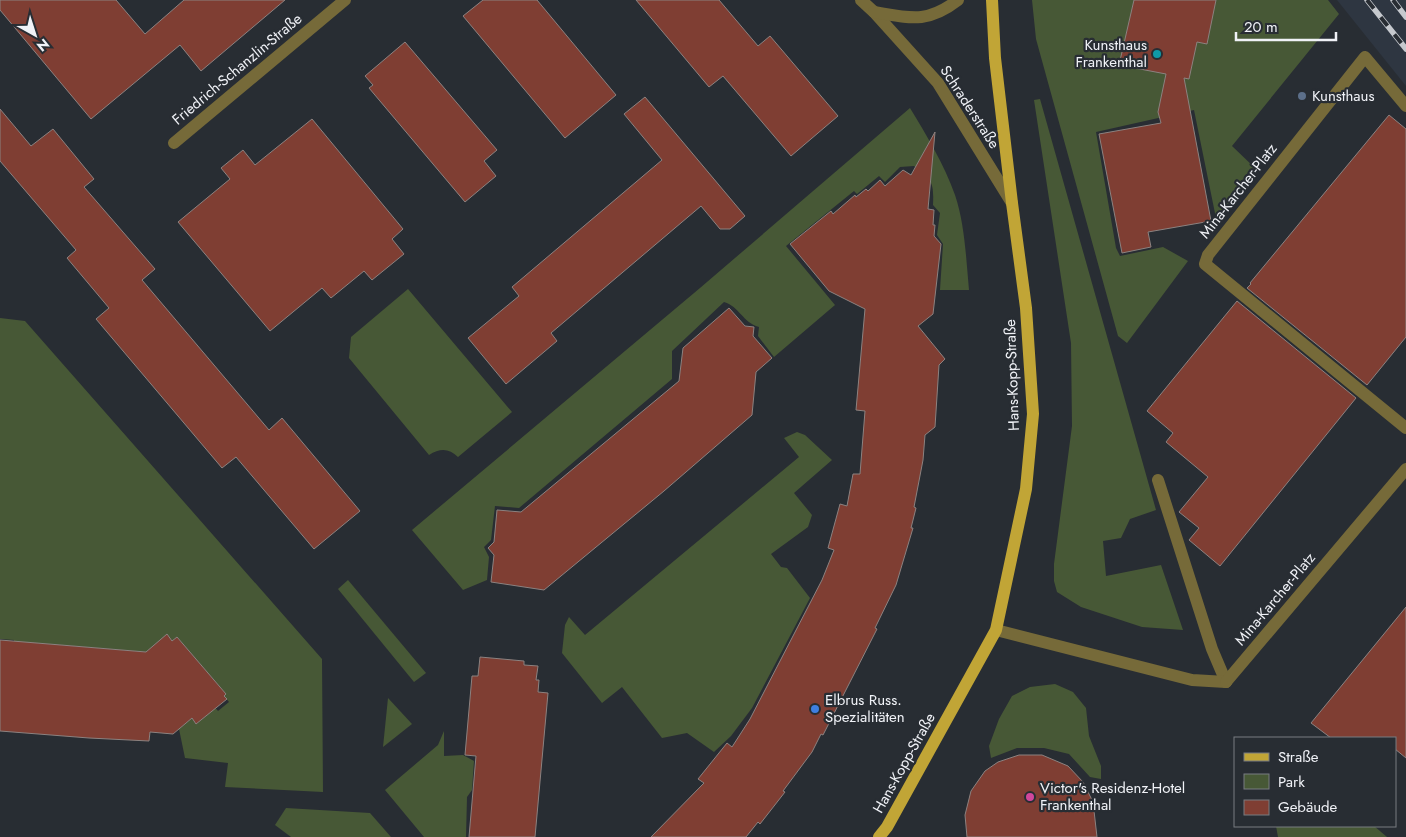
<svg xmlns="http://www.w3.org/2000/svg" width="1406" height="837" viewBox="0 0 1406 837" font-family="Jost,sans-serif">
	<rect width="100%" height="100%" fill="#282d33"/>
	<!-- built -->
	<path fill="#2e3641" d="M1337 0H1406V86Z"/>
	<!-- green -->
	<g fill="#475836">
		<path d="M1032 0H1328L1339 14 1232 146 1256 169 1217 223 1194 110 1096 132 1116 248 1120 256 1163 247 1188 261 1127 343 1118 336 1036 39Z"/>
		<path d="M1040 99 1156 510 1130 519 1121 538 1103 541 1106 576 1161 565 1183 630 1142 627 1081 607 1057 592 1054 581V564L1072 426 1071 343 1034 100Z"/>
		<path d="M910 108C927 136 944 164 955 195 965 225 966 258 969 290H940L943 244 937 235 940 213 933 205C934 182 932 180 914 166L900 167 885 182 879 176 857 194 854 191 786 246 835 305 774 357 758 336 759 327C742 322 740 307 724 302L672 351V379L519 508 495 506 491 540 484 547 489 557 487 580 463 590 412 530 700 288Z"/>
		<path d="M408 289 512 412 458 457C449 448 440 448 429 455L349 358 351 337Z"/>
		<path d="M0 318 25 321 322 659 323 792 225 787 228 763 185 758 179 729 192 718 196 724 206 716 213 705 218 711 229 702 224 696 226 694 177 637 172 641 167 635 146 652 36 643 14 648V640L0 639Z"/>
		<path d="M797 432 805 435 832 460 794 493 812 515 808 527 771 554 781 567 787 568 810 598 752 708 731 736 714 752 687 733 662 738 622 687 602 703 562 653 565 625 569 617 585 635 799 457 784 438Z"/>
		<path d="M348 580 426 673 414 682 338 589Z"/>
		<path d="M1055 684 1073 692 1086 708 1089 736 1101 766V779L1090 777 1069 754 1044 748H1017L991 758 989 746 999 719 1012 696 1030 687Z"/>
		<path d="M388 698 412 724 383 747Z"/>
		<path d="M444 731V756L463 755 474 761 472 790 467 797 466 837H424L385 790 438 745Z"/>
		<path d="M286 808 370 813 391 837H291L275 825Z"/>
		<path d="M1276 826H1374L1387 837H1278Z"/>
	</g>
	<!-- building -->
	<g fill="#7f3e33" stroke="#8c8280">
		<path d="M0 0H116L145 34 184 0H285L201 71 180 45 91 119 0 10Z"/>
		<path d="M483 0H537L616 95 565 138 463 16Z"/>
		<path d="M636 0H719L758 46 770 36 838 116 791 156 723 76 709 87Z"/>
		<path d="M1134 0H1216L1207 44 1197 42 1189 79 1184 78 1211 221 1148 232 1151 247 1122 253 1099 134 1161 123 1158 112 1166 74 1119 65Z"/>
		<path d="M405 42 497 150 484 161 496 176 465 202 369 88 373 85 365 76Z"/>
		<path d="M645 97 745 216 730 229H720L701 206 551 333 557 341 506 384 468 338 519 296 512 287 662 160 624 114Z"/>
		<path d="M0 109 31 146 53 129 94 179 84 187 155 269 142 280 269 430 282 418 360 511 314 549 236 457 222 468 96 319 109 308 67 258 76 250 0 161Z"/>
		<path d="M1389 115 1406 129V337L1367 385 1247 288 1251 284 1250 283Z"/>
		<path d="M312 119 403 229 392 239 404 254 372 280 364 271 331 298 322 288 270 331 178 222 230 179 221 168 243 150 255 165Z"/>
		<path d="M935 132 928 209 934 210 933 225H935L934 236 941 244 933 314 918 326 945 359 939 365 935 427 925 435 923 460 914 507 916 508 911 528H913L896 585 875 628 877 629 823 735 821 734 812 752 783 791 785 792 760 824 758 822 746 837H651L704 783 698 779 727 743 732 747 750 719 822 580 834 550 828 548 840 504 847 506 853 474H860L865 411 856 410 865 309 829 291 790 244 831 211 833 214 855 195 856 197 866 189 868 191 880 180 885 186 903 170 911 175Z"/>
		<path d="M1237 301 1356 398 1220 566 1189 540 1199 528 1179 512 1208 477 1166 442 1173 433 1147 411Z"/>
		<path d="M729 308 745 326 754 327 753 336 772 358 756 372 752 415 664 491 544 590 491 582 494 555 488 548 494 542 497 510 521 512 679 381 683 348Z"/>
		<path d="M1406 607V758L1395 749V738H1331L1311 723Z"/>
		<path d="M167 634 172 641 177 637 226 694 224 696 227 699 196 724 192 718 173 734 150 732 149 741 89 738 0 731V640L146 652Z"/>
		<path d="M480 657 524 661V665L538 666 536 680H539L538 692 548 693 535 837H469L476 756 465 755 472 676H478Z"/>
		<path d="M1019 755H1042L1068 766 1083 782 1093 802 1097 837H967L965 815 971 791 985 771 998 762Z"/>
	</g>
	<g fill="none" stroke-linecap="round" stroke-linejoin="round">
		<!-- minor -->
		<g stroke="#766a39" stroke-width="12">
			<path d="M861 0 874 12 938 83 1012 203"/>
			<path d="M874 12C910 18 927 24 958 0"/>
			<path d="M1406 106 1365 57 1208 255 1205 264 1406 428"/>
			<path d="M174 143 345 0"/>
			<path d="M1158 480 1212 649 1226 682"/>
			<path d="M996 630 1192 680 1226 682"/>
			<path d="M1226 682 1406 469"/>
		</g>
		<!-- major -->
		<path stroke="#c1a536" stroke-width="12" d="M879 837 887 827 996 630 1026 489 1033 414 1026 308 1012 203 995 58 992 0"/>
		<!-- rail casing -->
		<g stroke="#c6c9ce" stroke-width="5.5">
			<g id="rail">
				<path d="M1367 0 1406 49"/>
				<path d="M1393 0 1406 17"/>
			</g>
		</g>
		<!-- rail -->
		<use href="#rail" stroke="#282d33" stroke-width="4" stroke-dasharray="11" stroke-linecap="butt"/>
	</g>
	<!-- markers -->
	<circle fill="#0f9aa8" stroke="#282d33" stroke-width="2" cx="1157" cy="54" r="5"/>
	<circle fill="#5c6f8a" stroke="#282d33" stroke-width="2" cx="1302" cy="96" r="5"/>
	<circle fill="#3f7fe0" stroke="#282d33" stroke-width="2" cx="815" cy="709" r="5"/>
	<circle fill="#d1479c" stroke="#282d33" stroke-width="2" cx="1030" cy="797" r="5"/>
	<g text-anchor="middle" stroke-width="4.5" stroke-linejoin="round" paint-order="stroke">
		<!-- poi labels -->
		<g font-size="15" fill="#f0f2f7" stroke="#282d33" text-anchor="start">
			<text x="1147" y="50" text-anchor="end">Kunsthaus<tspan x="1147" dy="17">Frankenthal</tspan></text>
			<text x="1312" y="101">Kunsthaus</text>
			<text x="825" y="705">Elbrus Russ.<tspan x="825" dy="17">Spezialitäten</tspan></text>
			<text x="1040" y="793">Victor's Residenz-Hotel<tspan x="1040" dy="17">Frankenthal</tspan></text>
		</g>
		<!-- street labels -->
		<g font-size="15" fill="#f0f2f7" stroke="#282d33">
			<text transform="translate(237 69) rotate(-40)" y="5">Friedrich-Schanzlin-Straße</text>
			<text transform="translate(970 107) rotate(57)" y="5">Schraderstraße</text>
			<text transform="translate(1238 191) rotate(-52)" y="5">Mina-Karcher-Platz</text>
			<text transform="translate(1012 375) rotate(-92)" y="5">Hans-Kopp-Straße</text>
			<text transform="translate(1275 599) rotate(-50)" y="5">Mina-Karcher-Platz</text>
			<text transform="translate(904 763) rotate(-61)" y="5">Hans-Kopp-Straße</text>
		</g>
	</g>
	<!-- legend -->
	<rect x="1234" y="737" width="162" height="90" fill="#282d33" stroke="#787c81"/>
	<rect x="1244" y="753" width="25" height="8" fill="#c1a536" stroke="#787c81"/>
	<text x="1278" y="762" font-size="15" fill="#f0f2f7">Straße</text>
	<rect x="1244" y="774" width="25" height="15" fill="#475836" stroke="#787c81"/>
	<text x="1278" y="787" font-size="15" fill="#f0f2f7">Park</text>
	<rect x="1244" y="800" width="25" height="15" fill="#7f3e33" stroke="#787c81"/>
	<text x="1278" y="812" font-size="15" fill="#f0f2f7">Gebäude</text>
	<!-- north arrow -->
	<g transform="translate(35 35) rotate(141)" stroke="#282d33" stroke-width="4" paint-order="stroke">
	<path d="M0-4L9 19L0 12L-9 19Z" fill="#f0f2f7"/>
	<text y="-8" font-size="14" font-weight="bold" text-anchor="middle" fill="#f0f2f7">N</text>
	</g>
	<!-- scale -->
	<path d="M1236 32v8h100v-8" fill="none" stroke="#f0f2f7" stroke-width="2.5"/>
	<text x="1244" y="32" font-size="15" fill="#f0f2f7" stroke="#282d33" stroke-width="4" paint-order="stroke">20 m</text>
</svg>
